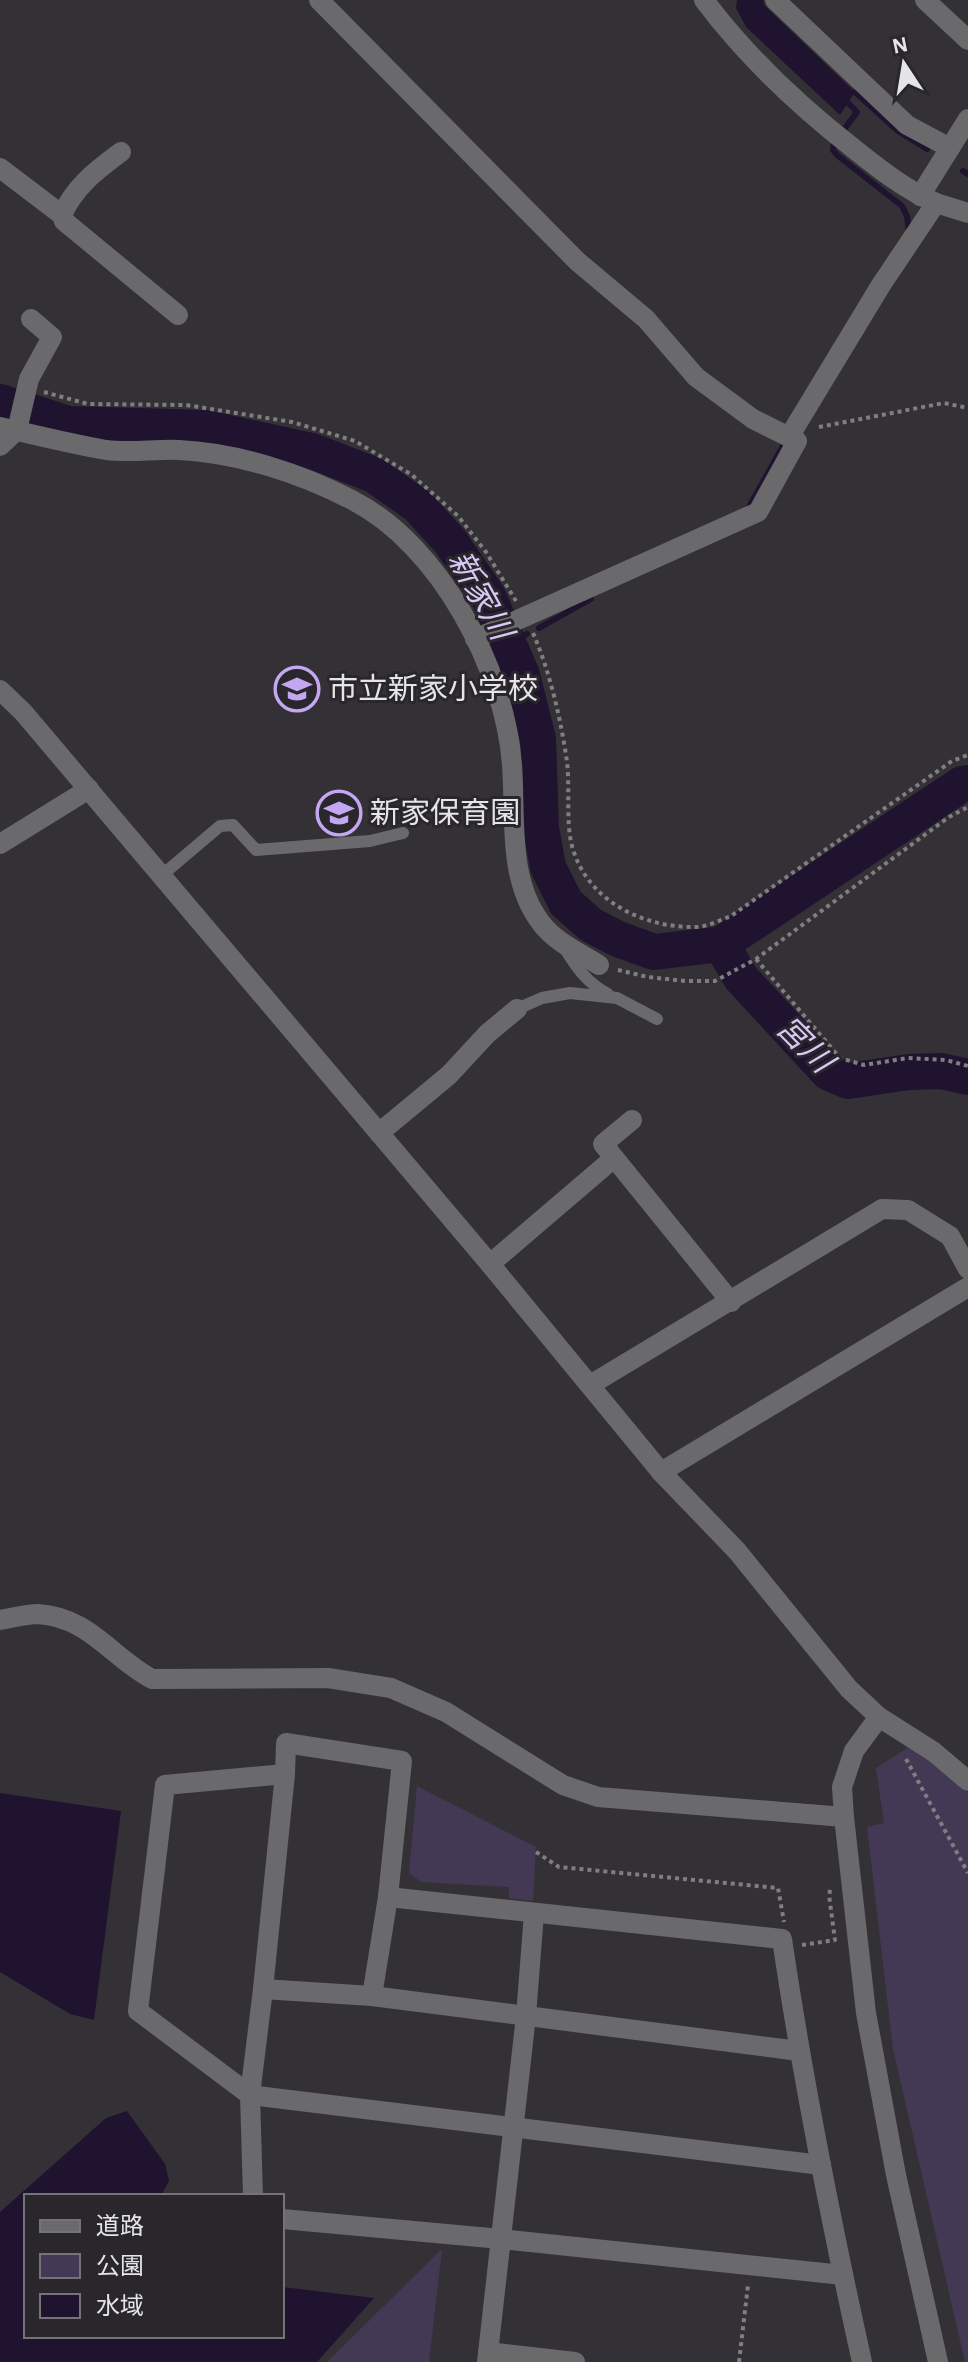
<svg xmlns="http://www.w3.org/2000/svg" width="968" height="2362" viewBox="0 0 968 2362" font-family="'Alegreya Sans','Noto Sans JP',sans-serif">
	<rect width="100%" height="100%" fill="#333135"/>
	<!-- green -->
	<g fill="#443955">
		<path d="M912 1745 968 1793V2362H965L893 2049 867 1827 884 1823 876 1768Z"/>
		<path d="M417 1786 536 1847 533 1901 509 1898V1887L421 1882 409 1873Z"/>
		<path d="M442 2249 429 2362H327Z"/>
	</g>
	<!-- water -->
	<g fill="#1f132f">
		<path d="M737 0H763L765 6 855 92 840 115 746 27 736 8Z"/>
		<path d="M0 1793 121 1811 94 2020 70 2014 0 1972Z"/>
		<path d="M127 2111 165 2164 169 2181 161 2196H26V2336H282V2287L374 2298 317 2362H0V2212L106 2118Z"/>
	</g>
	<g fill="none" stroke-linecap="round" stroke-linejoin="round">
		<!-- stream -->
		<g stroke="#1f132f" stroke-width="6">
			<path d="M855 92 898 131 927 149"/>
			<path d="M848 103 857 112 834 143 833 150 837 155 902 206 907 216 909 233"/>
			<path d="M963 171 968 174"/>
			<path d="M749 507 783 446"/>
			<path d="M539 628 591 599"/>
			<path d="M510 644 527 634"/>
		</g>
		<!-- river -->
		<g stroke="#1f132f" stroke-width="36">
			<path d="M0 402 68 424 206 428 312 451 374 475 418 506 450 541 488 596 522 675 538 739 541 828 548 867 566 903 591 925 618 939 654 952 721 944 962 784 968 783"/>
			<path d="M721 944 741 978 829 1073 848 1081 909 1072 941 1071 968 1077"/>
		</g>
		<!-- path -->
		<g stroke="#7f7e81" stroke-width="4" stroke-dasharray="4 4" stroke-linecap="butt">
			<path d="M44 392 88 404 186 405 292 422 355 441 412 475 458 516 486 552 516 601"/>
			<path d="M819 427 944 403 968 408"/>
			<path d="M533 633C550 672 561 720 567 762 570 788 566 816 571 842 584 899 641 928 696 927 707 927 720 920 731 916L952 761 968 755"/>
			<path d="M756 959 840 1058 864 1065 908 1058 946 1060 968 1066"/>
			<path d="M618 970 648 977 685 981H715L756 959 949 817 968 807"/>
			<path d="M906 1759 968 1873"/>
			<path d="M536 1852 559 1867 778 1888 784 1922"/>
			<path d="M802 1945 835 1940 829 1895 831 1886"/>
			<path d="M739 2362 748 2285"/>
		</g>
		<!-- service -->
		<g stroke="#6a6a6c" stroke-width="12">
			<path d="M161 876 220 826 233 825 256 850 370 841 403 833"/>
			<path d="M564 947C576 967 587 983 608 994"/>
			<path d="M517 1009 542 998 570 993 617 998 657 1019"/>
		</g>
		<!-- minor -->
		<g stroke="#6a6a6c" stroke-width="20">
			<path d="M319 0 577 261 646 319 696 377 753 419 797 441 758 512 475 639"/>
			<path d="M775 0 907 125 950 148"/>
			<path d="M925 0 968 40"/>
			<path d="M121 152C97 170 75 186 62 215L64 221 178 315"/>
			<path d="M0 168 62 215"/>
			<path d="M0 427C35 435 71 444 106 450 130 453 155 449 179 450 238 453 300 473 352 500 440 545 505 669 512 765 516 816 507 879 541 923 555 942 580 953 599 965"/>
			<path d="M789 437 881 285 936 203 968 213"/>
			<path d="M0 446 17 430 29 379 52 337 31 319"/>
			<path d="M0 690 23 712 490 1264 661 1472 737 1551 849 1689 879 1717 934 1752 968 1781"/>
			<path d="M0 844 89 789"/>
			<path d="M632 1120 603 1144 731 1302"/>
			<path d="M379 1133 449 1075 487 1034 517 1009"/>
			<path d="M490 1264 614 1158"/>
			<path d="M590 1385 882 1209 908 1210 950 1236 968 1269"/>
			<path d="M661 1472 968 1287"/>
			<path d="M0 1620C12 1618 26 1614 38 1614 89 1617 111 1657 152 1679L328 1678 391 1688 446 1712 563 1785 598 1797 844 1817"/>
			<path d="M879 1717 854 1751 842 1787 844 1817 866 2013 896 2175 938 2362"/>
			<path d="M285 1774 165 1785 138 2011 250 2095 821 2165"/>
			<path d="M388 1897 782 1939C803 2081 831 2222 862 2362"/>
			<path d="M263 1989 372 1996 799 2051"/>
			<path d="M253 2196 250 2095 263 1989 285 1774 286 1743 402 1761 388 1897 372 1996"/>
			<path d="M282 2219 501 2239 843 2275"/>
			<path d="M488 2352 575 2362"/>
			<path d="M487 2362 526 2016 534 1913"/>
		</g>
		<!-- tertiary -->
		<g stroke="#6a6a6c" stroke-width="20">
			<path d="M704 0C746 56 798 105 853 148 879 169 906 190 936 203"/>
			<path d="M920 196 968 119"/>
		</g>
	</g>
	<!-- icons -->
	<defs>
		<g id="school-ring" transform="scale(2.3)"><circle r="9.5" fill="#29272b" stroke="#c4a7f1" stroke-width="1.5"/><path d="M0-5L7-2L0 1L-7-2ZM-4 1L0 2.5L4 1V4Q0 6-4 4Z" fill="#c4a7f1"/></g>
	</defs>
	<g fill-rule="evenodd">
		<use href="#school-ring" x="297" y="689"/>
		<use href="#school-ring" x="339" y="813"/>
	</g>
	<g text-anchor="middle" stroke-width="6" stroke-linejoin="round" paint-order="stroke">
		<!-- poi labels -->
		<g font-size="30" fill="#e5e4e7" stroke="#29272b" text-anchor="start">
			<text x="328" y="699">市立新家小学校</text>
			<text x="370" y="823">新家保育園</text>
		</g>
		<!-- water labels -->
		<g font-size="32" font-style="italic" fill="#d9c7f7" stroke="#29272b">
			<text transform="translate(481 595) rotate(61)" y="11">新家川</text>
			<text transform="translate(805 1044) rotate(45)" y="11">宮川</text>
		</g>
	</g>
	<!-- legend -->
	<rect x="24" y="2194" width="260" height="144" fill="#29272b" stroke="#747376" stroke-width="2"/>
	<rect x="40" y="2220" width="40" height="12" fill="#6a6a6c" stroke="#747376" stroke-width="2"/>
	<text x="96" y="2234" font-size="24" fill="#e5e4e7">道路</text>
	<rect x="40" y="2254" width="40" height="24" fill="#443955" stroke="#747376" stroke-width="2"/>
	<text x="96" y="2274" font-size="24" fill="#e5e4e7">公園</text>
	<rect x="40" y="2294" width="40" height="24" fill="#1f132f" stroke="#747376" stroke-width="2"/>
	<text x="96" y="2314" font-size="24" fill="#e5e4e7">水域</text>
	<!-- north arrow -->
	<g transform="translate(904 64) rotate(348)" stroke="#29272b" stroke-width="6" paint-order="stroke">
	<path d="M0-6L14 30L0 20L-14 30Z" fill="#e5e4e7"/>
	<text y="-12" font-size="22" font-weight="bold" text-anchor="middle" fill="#e5e4e7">N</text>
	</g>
</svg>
